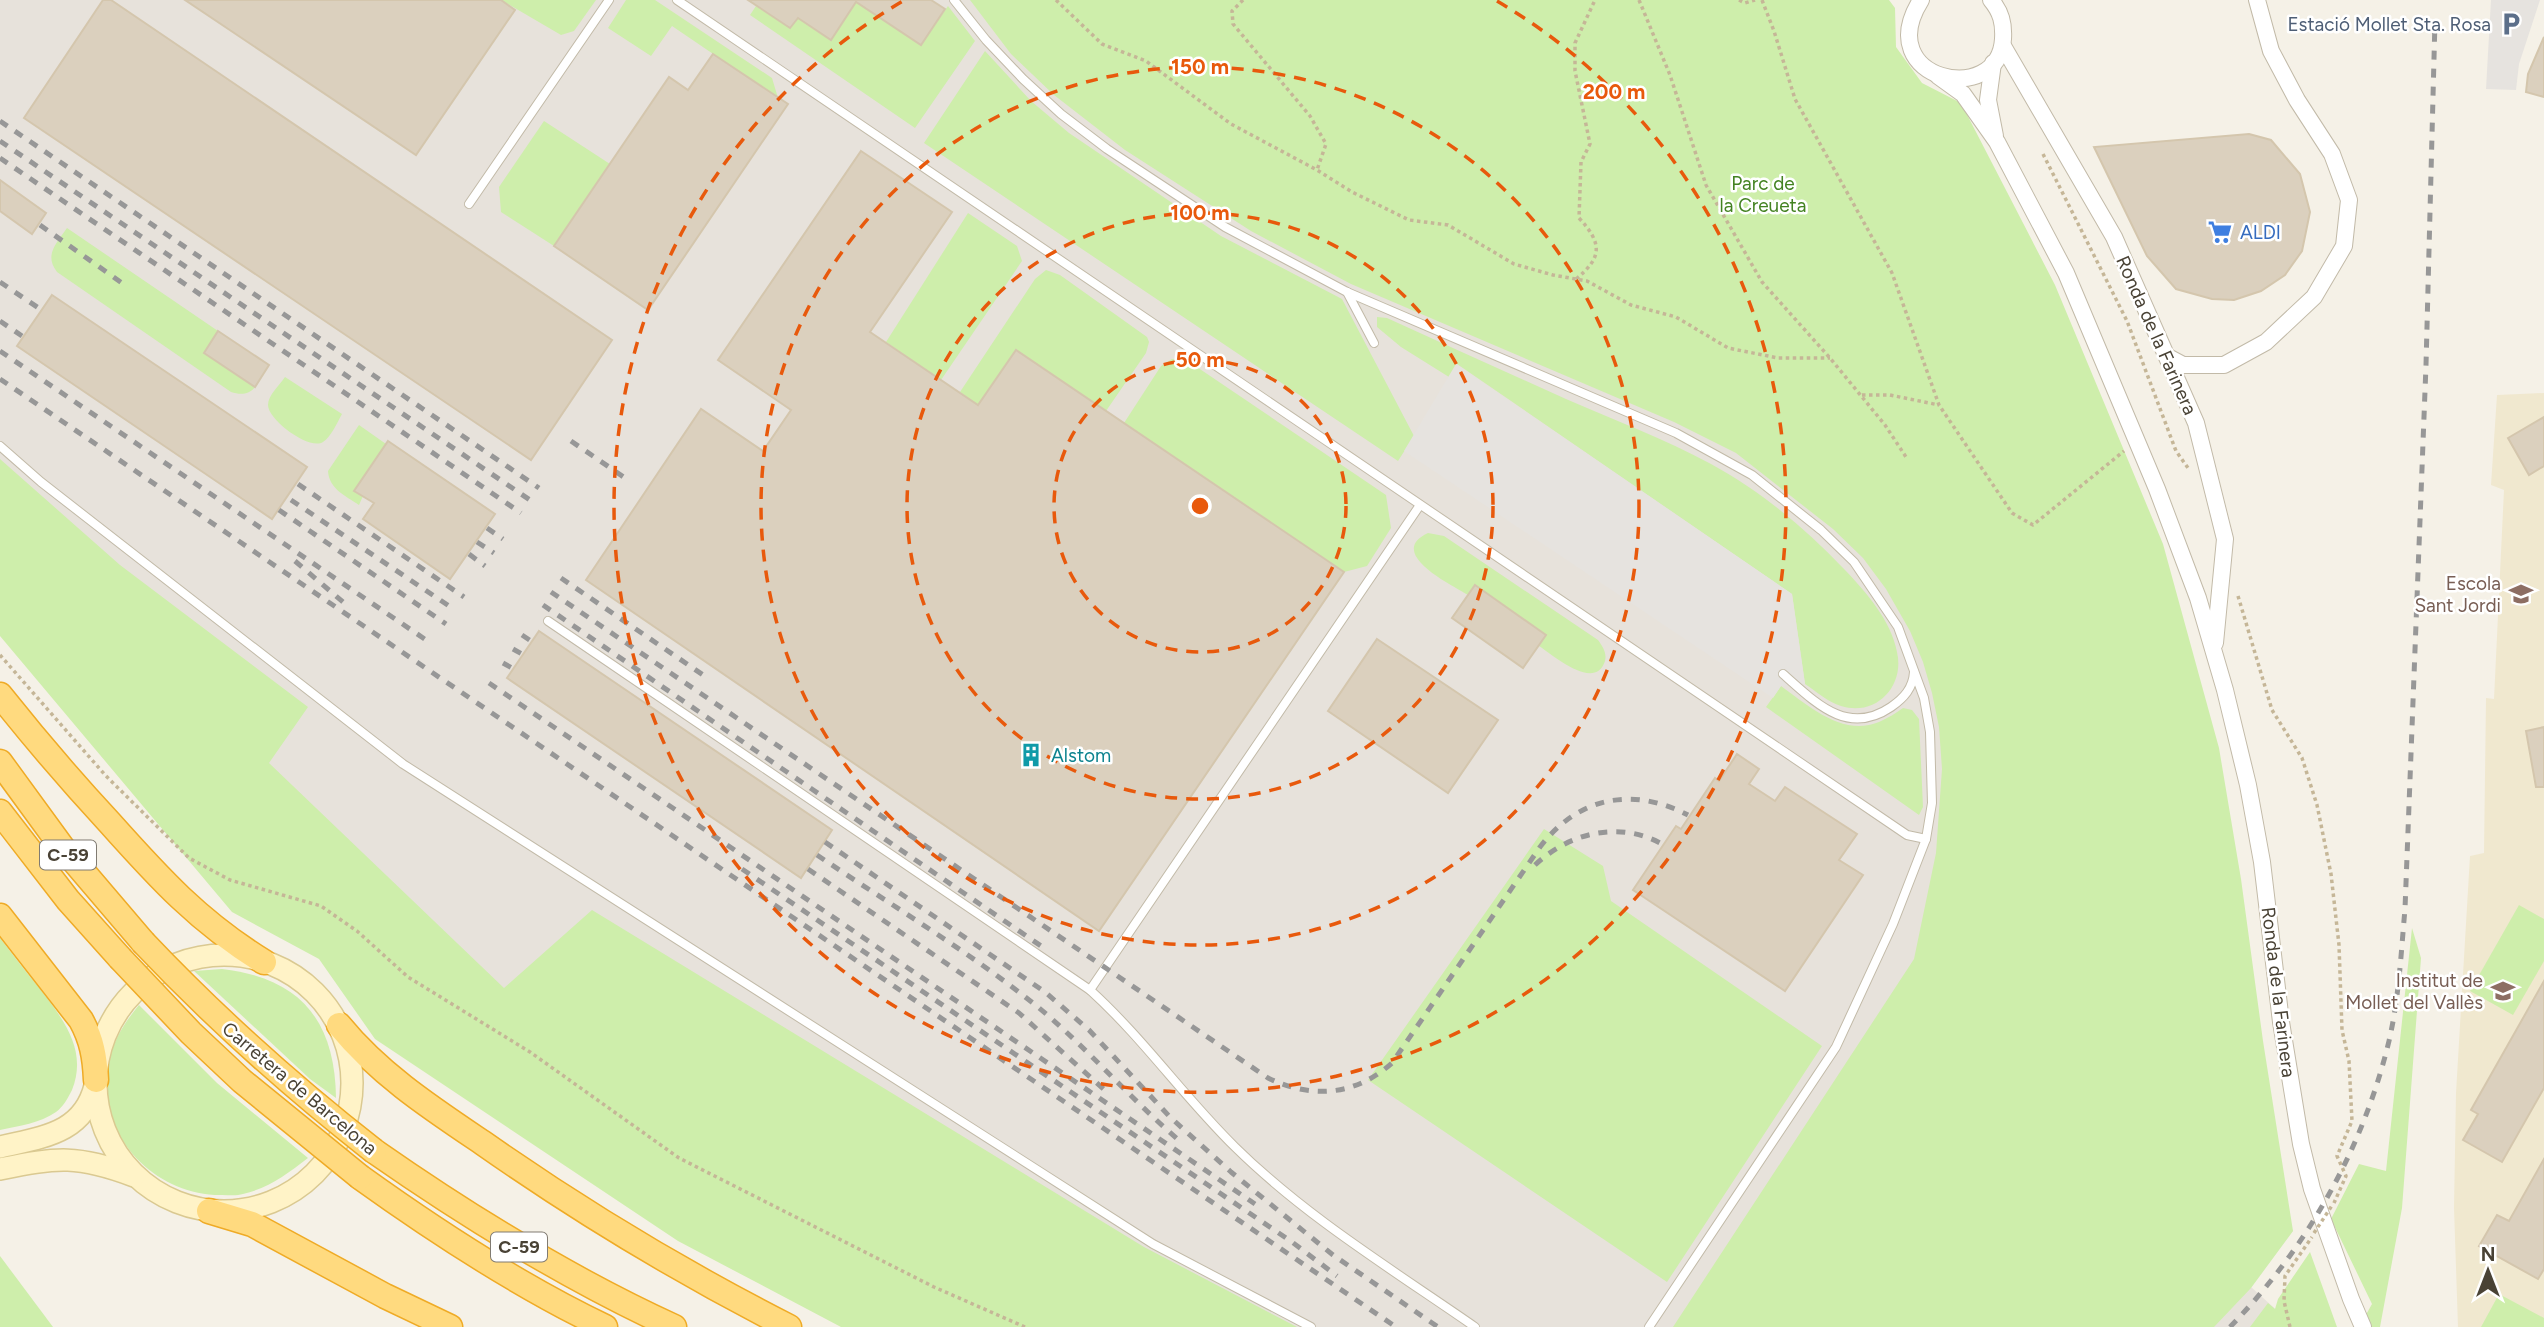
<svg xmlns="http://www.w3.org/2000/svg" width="2544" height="1327" viewBox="0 0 2544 1327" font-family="Figtree,sans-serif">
	<rect width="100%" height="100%" fill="#f5f1e7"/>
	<!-- industrial -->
	<path fill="#e7e2db" d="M0 0H1003L1935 482 2293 1231 2251 1287 2282 1315 2281 1327H1207L523 1026 0 570Z"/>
	<!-- education -->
	<path fill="#f0e8cf" d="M2544 393V1327H2458L2454 1208 2456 1093 2470 856 2484 853 2486 698 2494 699 2504 490 2491 485 2497 395Z"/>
	<!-- green -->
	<g fill="#ceeeab">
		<path d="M501 0H596L574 31 561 35Z"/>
		<path d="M626 0H655L772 78 778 98 672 26 651 56 608 28Z"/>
		<path d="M970 0H1889L1895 8 1896 47 1922 83 1961 103 2055 285 2163 544 2219 748 2241 879 2263 1041 2293 1231 2251 1288 2214 1327H1673L1914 959 1936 853 1942 769 1939 727 1932 693 1923 662 1910 631 1886 589 1863 558 1833 529 1736 453 1674 422 1351 284 1251 231 1125 150 1054 95 1011 54Z"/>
		<path d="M856 2 921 45 948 6 975 41 915 128 750 15 756 6 790 28 798 18 830 40Z"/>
		<path d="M985 51 1031 101 1069 133 1221 236 1342 299 1414 436 1398 461 924 143Z"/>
		<path d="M544 121 610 164 554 246 501 212 499 187Z"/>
		<path d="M968 213 1017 246 1022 261 941 380 886 342Z"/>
		<path d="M67 228 218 331 205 353 255 387C249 395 240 395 231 392L57 272C44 255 56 244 67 228Z"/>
		<path d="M1046 270 1060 275 1147 337 1149 342 1146 353 1106 411 1016 350 978 405 960 392 1035 279Z"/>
		<path d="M1377 317 1387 318C1446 345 1506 372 1566 399 1614 420 1665 439 1711 464 1762 492 1804 527 1844 569 1866 592 1891 620 1897 652 1905 686 1876 717 1841 706 1828 702 1817 692 1805 684L1792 594 1457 364 1449 377 1401 347 1377 327Z"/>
		<path d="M1172 359 1188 361 1386 495 1391 528 1367 566 1344 572 1124 423 1161 366Z"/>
		<path d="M285 377 342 414C337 423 331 437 323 442 310 451 268 420 268 405 268 395 280 385 285 377Z"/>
		<path d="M359 425 386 444 359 505C346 496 329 489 328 471Z"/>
		<path d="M0 459 120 565 308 707 269 763 504 988 592 910 1144 1247 1297 1327H841L678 1241 375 1039 319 959 232 912 0 636Z"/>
		<path d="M1428 533 1444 536 1598 640C1603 647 1607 653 1605 661 1595 692 1553 655 1539 646L1546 635 1475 585 1468 595C1452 585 1385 553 1428 533Z"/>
		<path d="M1781 686C1809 706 1842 737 1879 722 1888 718 1896 713 1903 708L1912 710 1919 719 1923 807 1919 815 1766 707Z"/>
		<path d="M1544 829 1603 866 1611 901 1822 1046 1667 1282 1368 1080Z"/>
		<path d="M2519 905 2544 919V961L2513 1015 2470 991Z"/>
		<path d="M2412 928 2421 958 2402 1208 2380 1327H2359L2372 1304 2331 1219 2359 1164 2386 1171Z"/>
		<path d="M0 938C13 955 26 972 40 989 63 1019 88 1050 72 1090 68 1098 63 1107 56 1112 40 1123 19 1126 0 1130Z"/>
		<path d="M222 969C300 978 335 1020 336 1098L310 1079 194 971Z"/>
		<path d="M139 1005 217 1083 308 1158C287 1174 269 1188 243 1194 237 1196 229 1195 222 1195 153 1196 92 1131 109 1060 114 1039 125 1022 139 1005Z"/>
		<path d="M2310 1252 2337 1327H2250L2268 1303 2275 1309 2278 1299Z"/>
		<path d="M0 1256 53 1327H0Z"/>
		<path d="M2499 1294 2544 1318V1327H2481Z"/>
	</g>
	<!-- parking -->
	<g fill="#e6e3df">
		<path d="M2491 0H2540L2519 64 2516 90 2486 89Z"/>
		<path d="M1456 364 1792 594 1805 684 1781 686 1773 698 1404 451Z"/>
	</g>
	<!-- building -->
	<g fill="#dbd0be" stroke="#d4c6ad" stroke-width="2">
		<path d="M103 0H111L612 340 531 460 24 118Z"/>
		<path d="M185 0H501L515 10 416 155Z"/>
		<path d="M748 0H931L945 9 921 45 856 2 831 40 798 18 790 28Z"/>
		<path d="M2544 37V97L2526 92 2528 74Z"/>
		<path d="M713 54 788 104 648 310 554 246 669 77 688 90Z"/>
		<path d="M2249 134 2271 140 2300 174 2310 212 2302 251 2285 275 2261 291 2234 300 2212 299 2176 289 2147 256 2094 147Z"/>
		<path d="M861 151 952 212 870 332 978 405 1016 350 1344 572 1099 931 586 580 701 409 763 451 791 410 718 360Z"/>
		<path d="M0 180 46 213 32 234 0 211Z"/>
		<path d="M52 295 307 467 272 519 17 346Z"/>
		<path d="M218 331 269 365 255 387 204 353Z"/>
		<path d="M2544 417V466L2529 475 2508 438Z"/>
		<path d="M388 441 495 514 450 579 363 519 374 503 354 491Z"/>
		<path d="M1475 585 1546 635 1523 668 1452 618Z"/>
		<path d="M539 631 832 830 801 878 507 678Z"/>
		<path d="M1377 639 1498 720 1448 793 1328 711Z"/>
		<path d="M2544 727V787H2536L2526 731Z"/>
		<path d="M1737 754 1759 769 1749 784 1775 801 1785 787 1857 834 1839 860 1863 875 1785 991 1633 890 1676 826 1681 829 1715 778 1719 781Z"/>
		<path d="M2544 981V1088L2502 1162 2463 1140 2478 1114 2471 1110Z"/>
		<path d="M2544 1159V1269L2538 1279 2479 1246 2497 1215 2509 1221Z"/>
	</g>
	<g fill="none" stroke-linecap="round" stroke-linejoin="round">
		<!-- service casing -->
		<g stroke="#c2baa8" stroke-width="10">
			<g id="service">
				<path d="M677 0 1907 835 1926 839"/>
				<path d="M954 0 986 40 1023 79 1061 114 1107 149 1225 227 1347 292 1676 433 1752 475 1821 530 1854 562 1898 627 1924 698 1930 732 1932 803 1926 839 1893 924 1836 1047 1649 1327"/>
				<path d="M469 204 609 0"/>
				<path d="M1347 292 1374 343"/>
				<path d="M0 446 41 482 403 764 1153 1244 1311 1327"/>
				<path d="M1420 505 1090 990C1143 1038 1184 1097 1235 1147 1306 1217 1393 1270 1475 1327"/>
				<path d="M548 621 1090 990"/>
				<path d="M1783 674C1815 702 1847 737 1891 707 1904 698 1913 688 1914 672"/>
			</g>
		</g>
		<!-- minor casing -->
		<g stroke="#c2baa8" stroke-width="18">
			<g id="minor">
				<path d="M1921 0C1870 81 1999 108 2003 39 2004 23 2001 12 1991 0"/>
				<path d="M2003 46 2114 237 2196 423 2225 539 2215 643"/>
				<path d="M1993 63 1988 100 1995 136"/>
				<path d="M1938 76 1963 94 1997 142 2066 273 2157 489 2198 598 2225 690 2248 785 2262 862 2281 1022 2301 1144 2312 1189 2351 1299 2363 1327"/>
				<path d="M2168 357 2183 365H2224L2266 342 2314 297 2344 246 2349 200 2332 154 2297 100 2271 51 2257 0"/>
			</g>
		</g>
		<!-- secondary casing -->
		<g stroke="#dac991" stroke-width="24">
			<g id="secondary">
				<circle cx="224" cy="1083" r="128"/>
				<path d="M0 1147C42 1137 83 1134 95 1086"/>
				<path d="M0 1169C58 1157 78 1155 134 1176"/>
			</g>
		</g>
		<!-- trunk casing -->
		<g stroke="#efab26" stroke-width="27">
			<g id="trunk">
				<path d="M0 695C35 739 71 781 109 822 159 878 199 922 264 962"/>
				<path d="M0 762 62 847 143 942"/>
				<path d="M0 812 68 900 120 958"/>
				<path d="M0 916 81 1020C92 1040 95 1057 96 1080"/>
				<path d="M339 1025C379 1074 431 1108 483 1143 580 1211 683 1273 789 1327"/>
				<path d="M374 1151C470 1218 567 1278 674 1327"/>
				<path d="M360 1177C438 1233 519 1286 605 1327"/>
				<path d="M209 1211 252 1224 385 1296 450 1327"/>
			</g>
		</g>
		<!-- path -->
		<g stroke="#c5b697" stroke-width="3.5" stroke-dasharray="3.5 3.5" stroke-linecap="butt">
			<path d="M1056 0 1102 44 1146 61 1231 124 1317 170 1352 192 1409 220 1448 225 1514 264 1553 275 1587 281 1631 305 1676 317 1728 348 1778 358H1830"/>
			<path d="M1243 0 1232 11 1233 24 1310 116 1326 144 1317 170"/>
			<path d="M1639 0 1670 75 1706 185 1762 282 1830 358 1885 425 1906 457"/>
			<path d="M1739 0 1745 3 1755 0"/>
			<path d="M1762 0 1774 31 1795 99 1892 273 1939 405 2012 513 2033 525 2124 451"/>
			<path d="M2043 154 2127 321 2176 451 2188 468"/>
			<path d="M1576 279C1603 257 1602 243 1579 218L1581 162 1590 144 1575 71V43L1595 0"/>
			<path d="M1862 395H1890L1939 405"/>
			<path d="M2238 596 2272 710 2302 758 2317 805 2331 874 2339 945 2342 1030 2349 1061 2352 1121 2337 1156 2346 1176 2334 1203"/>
			<path d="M0 655 106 776 189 858 230 880 321 906 357 931 408 977 530 1052 679 1158 934 1287 1025 1327"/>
			<path d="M2290 1327 2284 1301 2285 1276 2312 1237"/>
		</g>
		<!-- service -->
		<use href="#service" stroke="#fff" stroke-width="8"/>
		<!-- minor -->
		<use href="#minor" stroke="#fff" stroke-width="16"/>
		<!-- secondary -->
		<use href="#secondary" stroke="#fff3c7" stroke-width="21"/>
		<!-- trunk -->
		<use href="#trunk" stroke="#ffda7f" stroke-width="24"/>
		<!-- rail -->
		<g stroke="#979797" stroke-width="5" stroke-dasharray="9 9" stroke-linecap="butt">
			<path d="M0 121 539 488"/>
			<path d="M0 141 530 500"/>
			<path d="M0 158 521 513"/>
			<path d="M40 225 122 283"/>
			<path d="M0 282 40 309"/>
			<path d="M0 321 22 336"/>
			<path d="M0 351 432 644"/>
			<path d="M0 379 1396 1327"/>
			<path d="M571 441 628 480"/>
			<path d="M298 484 464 597"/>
			<path d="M291 500 455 610"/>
			<path d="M279 510 446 624"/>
			<path d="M487 528 503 539"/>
			<path d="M477 542 494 553"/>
			<path d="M469 554 485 566"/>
			<path d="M295 561 343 602"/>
			<path d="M561 578 709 679"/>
			<path d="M551 592 1268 1078C1312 1099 1355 1096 1392 1063L1540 847C1578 797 1632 786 1688 815"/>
			<path d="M543 605 1044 948"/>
			<path d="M522 635 531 641"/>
			<path d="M513 649 522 654"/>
			<path d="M503 663 512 668"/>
			<path d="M489 683 1255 1204"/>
			<path d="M825 842 1045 992 1089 1030 1170 1117 1231 1172 1333 1255 1438 1327"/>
			<path d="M817 855C888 903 966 950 1033 1003 1086 1046 1129 1098 1181 1142"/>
			<path d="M1535 865C1569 833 1619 820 1662 844"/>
			<path d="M742 869 1292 1242 1337 1276"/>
			<path d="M808 869 1019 1013 1109 1094"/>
			<path d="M2230 1327C2307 1248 2363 1149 2389 1041 2399 998 2401 953 2405 909L2426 365 2435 20"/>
		</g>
		<!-- trunk-bridge casing -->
		<g stroke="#efab26" stroke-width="27" stroke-linecap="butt">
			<g id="trunk-bridge">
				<path d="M143 942C215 1018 291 1086 374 1151"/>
				<path d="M120 958 191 1033 242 1081 360 1177"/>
			</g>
		</g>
		<!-- path-bridge -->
		<path stroke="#c5b697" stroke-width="3.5" stroke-dasharray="3.5 3.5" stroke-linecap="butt" d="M2314 1233 2333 1204"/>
		<!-- trunk-bridge -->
		<use href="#trunk-bridge" stroke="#ffda7f" stroke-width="24"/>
	</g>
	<!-- distance rings -->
	<g fill="none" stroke="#e8590c" stroke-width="3.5" stroke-dasharray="12 9">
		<circle cx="1200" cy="506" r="146"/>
		<circle cx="1200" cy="506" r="293"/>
		<circle cx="1200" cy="506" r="439"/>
		<path d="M1497 1A586 586 0 1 1 903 1"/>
	</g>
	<!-- icons -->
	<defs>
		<g id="parking-bare" transform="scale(1.89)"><path d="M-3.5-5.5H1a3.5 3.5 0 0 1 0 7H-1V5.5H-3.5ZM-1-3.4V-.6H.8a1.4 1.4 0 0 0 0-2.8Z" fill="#5c6f8a" stroke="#fff" stroke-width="2.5" paint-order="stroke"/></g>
		<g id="supermarket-bare" transform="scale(1.89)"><path d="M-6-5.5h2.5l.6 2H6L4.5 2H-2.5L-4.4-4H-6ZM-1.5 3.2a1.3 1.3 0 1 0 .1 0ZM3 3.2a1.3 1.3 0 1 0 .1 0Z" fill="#3f7fe0" stroke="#fff" stroke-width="2.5" paint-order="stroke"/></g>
		<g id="school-bare" transform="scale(1.89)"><path d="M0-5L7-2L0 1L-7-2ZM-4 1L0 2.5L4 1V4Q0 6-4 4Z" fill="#8d6e63" stroke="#fff" stroke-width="2.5" paint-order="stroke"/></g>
		<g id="building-bare" transform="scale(1.89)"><path d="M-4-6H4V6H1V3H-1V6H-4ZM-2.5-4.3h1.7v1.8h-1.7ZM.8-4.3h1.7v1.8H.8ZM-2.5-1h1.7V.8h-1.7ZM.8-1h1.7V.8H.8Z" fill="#0f9aa8" stroke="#fff" stroke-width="2.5" paint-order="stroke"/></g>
	</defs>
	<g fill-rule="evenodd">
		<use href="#parking-bare" x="2511" y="24"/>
		<use href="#supermarket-bare" x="2220" y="232"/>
		<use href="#school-bare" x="2521" y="594"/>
		<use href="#building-bare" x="1031" y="755"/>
		<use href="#school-bare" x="2503" y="991"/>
	</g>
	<g text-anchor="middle" stroke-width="5" stroke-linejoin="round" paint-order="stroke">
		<!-- shield labels -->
		<g fill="#fff" stroke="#807b72" stroke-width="2">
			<rect x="40" y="840.5" width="56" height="29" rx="5"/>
			<rect x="491" y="1232.5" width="56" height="29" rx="5"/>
		</g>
		<g font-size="18" font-weight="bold" fill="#494235">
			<text x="68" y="861">C-59</text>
			<text x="519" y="1253">C-59</text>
		</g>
		<!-- service labels -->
		<g font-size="19" fill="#4e5e75" stroke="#fff" text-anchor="end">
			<text x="2491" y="31">Estació Mollet Sta. Rosa</text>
		</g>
		<!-- park labels -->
		<g font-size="19" fill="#438221" stroke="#fff">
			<text x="1763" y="190">Parc de<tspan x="1763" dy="22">la Creueta</tspan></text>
		</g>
		<!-- shop labels -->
		<g font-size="19" fill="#366cbe" stroke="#fff" text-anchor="start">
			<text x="2240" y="239">ALDI</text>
		</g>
		<!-- street labels -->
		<g font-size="19" fill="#494235" stroke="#fff">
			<text transform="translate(2157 335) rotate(66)" y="7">Ronda de la Farinera</text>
			<text transform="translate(2279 992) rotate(83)" y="7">Ronda de la Farinera</text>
			<text transform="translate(300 1088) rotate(40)" y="7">Carretera de Barcelona</text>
		</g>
		<!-- education labels -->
		<g font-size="19" fill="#785e54" stroke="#fff" text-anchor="end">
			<text x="2501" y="590">Escola<tspan x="2501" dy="22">Sant Jordi</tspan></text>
			<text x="2483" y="987">Institut de<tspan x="2483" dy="22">Mollet del Vallès</tspan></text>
		</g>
		<!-- culture labels -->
		<g font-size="19" fill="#0d838f" stroke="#fff" text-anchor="start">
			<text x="1051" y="762">Alstom</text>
		</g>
	</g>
	<circle cx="1200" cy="506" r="10" fill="#e8590c" stroke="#fff" stroke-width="3.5"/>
	<g font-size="21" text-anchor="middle" font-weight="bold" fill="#e8590c" stroke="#fff" stroke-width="5" stroke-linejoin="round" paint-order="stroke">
		<text x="1200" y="74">150 m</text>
		<text x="1614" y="99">200 m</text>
		<text x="1200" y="220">100 m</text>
		<text x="1200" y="367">50 m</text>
	</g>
	<!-- north arrow -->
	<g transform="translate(2488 1271)" stroke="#ffffff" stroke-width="5" paint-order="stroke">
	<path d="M0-5L12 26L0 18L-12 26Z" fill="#494235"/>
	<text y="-10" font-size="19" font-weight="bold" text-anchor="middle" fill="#494235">N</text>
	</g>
</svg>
